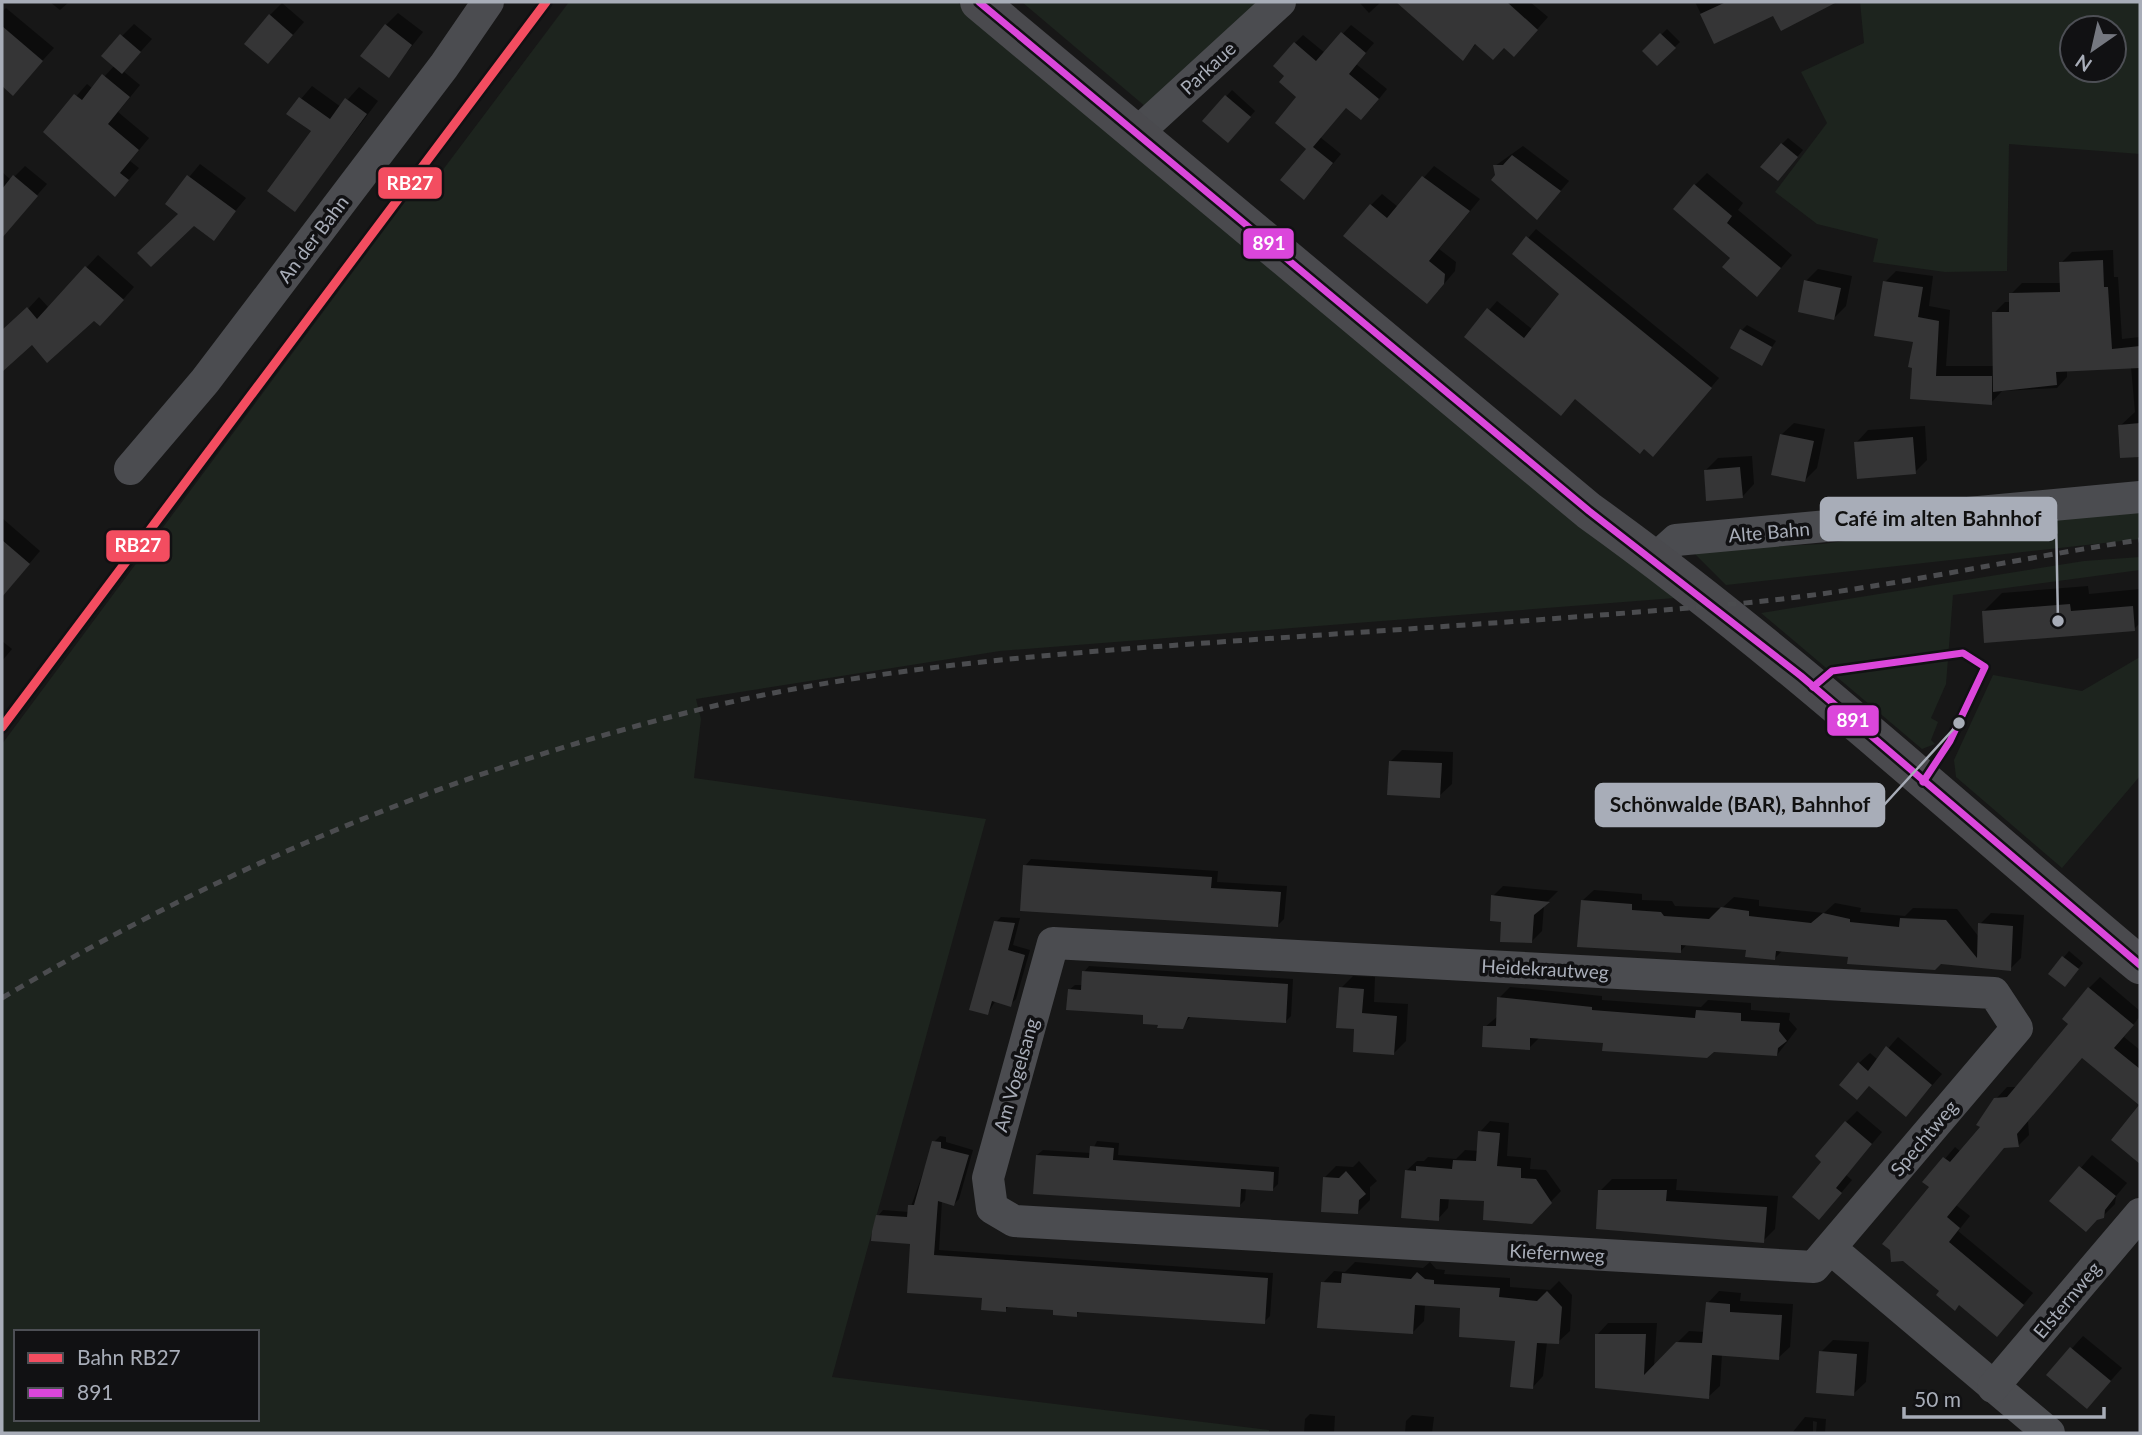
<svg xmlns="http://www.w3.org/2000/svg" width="2142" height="1435" viewBox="0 0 2142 1435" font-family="Lato,sans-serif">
	<rect width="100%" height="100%" fill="#171717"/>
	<!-- green -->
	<g fill="#1d241e" fill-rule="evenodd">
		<path d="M569 2H957L1688 597 1000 651 696 699 701 719 694 778 986 819 832 1377 1269 1430V1433H2V744L430 168 439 175ZM16 1332H257V1419H16Z"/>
		<path d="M1022 2H1268L1146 107Z"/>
		<path d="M1860 2H2140V154L2009 144 2007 271 1945 272 1873 262 1878 239 1817 224 1775 192 1827 123 1801 72 1864 43ZM2114 28V70H2072V28Z"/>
		<path d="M2140 502V539L1726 585 1692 551 1822 544Z"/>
		<path d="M2140 557V570L1953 595 1946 684 1931 718 1938 722 1931 740 1935 744 1922 749 1761 613 2084 561Z"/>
		<path d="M2140 657V776L2062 868 1956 777 1954 760 1993 675 2082 691Z"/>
	</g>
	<!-- shadow -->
	<g fill="#0007">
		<path d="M50 2H69L60 10Z"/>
		<path d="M1359 2H1381L1369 13Z"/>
		<path d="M1399 2H1530L1548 17 1524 44 1477 43 1462 59Z"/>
		<path d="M1695 2H1830L1826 6 1774 13 1715 42Z"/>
		<path d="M282 3 304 22 280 50 270 15Z"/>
		<path d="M6 8 54 48 13 93 2 84V12Z"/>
		<path d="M398 13 423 32 389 75 386 25Z"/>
		<path d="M134 24 152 39 123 71 140 85 118 112 149 138 130 161 139 168 115 195 45 132 87 84 93 89 115 65 122 36Z"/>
		<path d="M1351 25 1374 43 1356 64 1387 89 1370 110 1347 106 1320 137 1341 154 1312 189 1298 97 1287 75 1295 43 1303 35 1325 53Z"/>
		<path d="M1667 29 1680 42 1657 64 1645 51Z"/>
		<path d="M312 86 341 107 359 87 378 101 295 210 313 131 289 113Z"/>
		<path d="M1232 90 1255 111 1234 135 1205 120Z"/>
		<path d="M1788 138 1803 150 1783 174 1782 144Z"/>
		<path d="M1523 146 1569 181 1546 208 1497 176 1495 166Z"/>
		<path d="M200 164 246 198 213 238 167 204Z"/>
		<path d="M25 166 47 184 7 229 2 225V172L11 180Z"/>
		<path d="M1434 166 1480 199 1439 249 1456 262 1455 271 1438 291 1371 205 1382 194 1398 207Z"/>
		<path d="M1707 173 1743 203 1738 210 1792 255 1769 282 1733 258 1695 185Z"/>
		<path d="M1536 229 1719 378 1661 446 1467 336 1497 301 1533 330 1562 294 1514 254Z"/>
		<path d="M2113 250 2114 277H2118L2122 339 2140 337V460L2120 426 2135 412 2131 367 2067 370V377L2057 388 2002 391 1991 403 1912 397 1915 340 1885 282 1896 271 1933 276 1929 306 1950 310 1946 366H1994V313L2005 302H2011V294L2022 283H2062L2061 263 2072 252Z"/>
		<path d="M98 255 134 287 112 312 32 343 2 370V337L39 297 49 308Z"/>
		<path d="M1818 269 1852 276 1846 306 1834 318 1806 281Z"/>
		<path d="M1747 325 1776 341 1761 364 1742 330Z"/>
		<path d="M1794 423 1825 429 1817 468 1805 480 1781 435Z"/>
		<path d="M1925 426 1927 460 1915 472 1856 443 1868 430Z"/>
		<path d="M1752 456 1754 484 1742 497 1705 471 1718 458Z"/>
		<path d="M2 518 40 551 2 596Z"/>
		<path d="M2088 586 2089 594 2140 589V623L2134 629 1983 612 2002 593Z"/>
		<path d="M2 641 12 649 2 661Z"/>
		<path d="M1402 750 1453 752 1452 784 1439 796 1390 762Z"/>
		<path d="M1031 859 1218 871 1217 882 1287 886 1284 919 1278 925 1025 866Z"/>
		<path d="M1503 886 1558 891 1544 905 1542 931 1531 942 1503 920 1493 896Z"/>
		<path d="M1594 890 1642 894V900L1672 901 1675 906 1722 908 1734 897 1759 900V906L1824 913 1835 903 1861 908 1860 912 1905 916 1913 908 1957 909 1979 937 1980 924 1991 913 2024 915 2021 958 2010 969 1783 950 1775 958 1748 948 1688 943 1680 952 1582 901Z"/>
		<path d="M1001 917 1020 918 1013 945 1030 950 1016 999 1010 1005 996 1000 988 1013 996 922Z"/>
		<path d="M2069 951 2083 963 2070 979 2051 973Z"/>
		<path d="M1089 966 1293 979 1291 1016 1285 1022 1191 1016 1182 1027 1069 990 1075 985H1083L1084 972Z"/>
		<path d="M1353 976 1375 977 1374 1002 1408 1004 1406 1041 1394 1053 1356 1027 1341 988Z"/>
		<path d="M2100 977 2140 1011V1016L2124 1037 2140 1050V1104L2083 1056 2028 1121 2029 1135 2018 1146H2005L1956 1205 1970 1216 1958 1231 2033 1293 2007 1324 1942 1291 1931 1187 1925 1182 1955 1147 1961 1152 1982 1127 1996 1099 2007 1087H2018L2071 1024 2089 988Z"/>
		<path d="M1510 987 1602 996V1000L1701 1007 1708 1000 1751 1003V1010L1790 1013 1789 1020 1797 1029 1777 1055 1540 1037 1529 1048 1485 1027 1498 1016 1499 998Z"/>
		<path d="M1898 1037 1942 1074 1916 1104 1870 1084 1859 1063 1870 1053 1878 1060Z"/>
		<path d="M1857 1111 1882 1132 1846 1175 1852 1180 1830 1206 1824 1161 1846 1122Z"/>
		<path d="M1490 1121 1509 1123 1507 1156 1531 1158 1530 1169 1546 1170 1561 1191 1531 1222 1486 1200 1449 1197 1448 1208 1438 1219 1406 1171 1417 1161H1424L1428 1157 1456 1159 1465 1150 1479 1151 1480 1132Z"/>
		<path d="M940 1136 946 1137V1142L973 1150 959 1199 954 1204 942 1201 939 1250 1273 1273 1270 1316 1264 1322 1081 1310 1076 1315 1055 1309 1009 1306 1005 1310 878 1216 883 1210 909 1212 934 1142Z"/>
		<path d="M1097 1141 1119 1143 1118 1155 1279 1167 1278 1184 1272 1190 1246 1188 1245 1200 1239 1206 1037 1155 1043 1150 1091 1153Z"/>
		<path d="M2092 1155 2127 1183 2116 1196 2115 1204 2103 1216 2052 1201Z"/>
		<path d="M1359 1161 1377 1181 1370 1187V1200L1358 1212 1324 1178 1336 1166 1353 1167Z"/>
		<path d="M1612 1179H1677L1676 1190 1778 1196 1775 1229 1763 1241 1600 1191Z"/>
		<path d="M1355 1262 1423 1268 1430 1262 1436 1269 1445 1270 1444 1274 1510 1278V1287L1550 1290 1559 1281 1572 1295 1570 1331 1558 1342H1547L1543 1376 1532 1388 1517 1339 1462 1306 1425 1304 1424 1321 1413 1332 1323 1283 1334 1271 1345 1272Z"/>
		<path d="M1719 1291 1741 1293 1740 1301 1793 1304 1790 1347 1778 1358 1722 1354 1720 1386 1708 1397 1595 1369 1597 1335 1608 1323H1657L1654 1366 1689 1331 1705 1332 1708 1303Z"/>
		<path d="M2083 1336 2122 1368 2098 1395 2049 1374Z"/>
		<path d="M1833 1340 1869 1342 1866 1382 1853 1394 1821 1352Z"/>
		<path d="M1310 1414 1335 1416 1334 1433H1304L1305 1419Z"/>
		<path d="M1412 1415 1434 1417 1432 1433H1405L1406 1421Z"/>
		<path d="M1805 1417 1826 1419 1825 1433H1816L1817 1422 1813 1421V1433H1792Z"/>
	</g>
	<!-- building -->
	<g fill="#353536">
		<path d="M1396 2H1507L1538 30 1514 57 1504 48 1493 60 1475 44 1463 61Z"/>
		<path d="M1726 2H1837L1781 31 1773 16 1714 44 1700 14Z"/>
		<path d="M269 14 293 35 268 64 244 44Z"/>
		<path d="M385 24 412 45 389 78 360 56Z"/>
		<path d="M2 26 43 61 13 96 2 86Z"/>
		<path d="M1341 32 1366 53 1349 74 1379 99 1361 120 1346 108 1313 147 1333 163 1304 200 1280 180 1306 149 1275 123 1296 97 1279 82 1284 76 1273 66 1294 42 1316 61Z"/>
		<path d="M1660 33 1676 48 1657 66 1642 51Z"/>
		<path d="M120 34 141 52 122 74 101 56Z"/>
		<path d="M102 74 130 97 108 124 139 150 120 173 129 180 115 197 43 132 74 94 82 100Z"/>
		<path d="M1225 95 1251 117 1228 143 1202 121Z"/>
		<path d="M299 97 330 119 345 98 367 114 295 212 267 191 311 131 286 114Z"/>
		<path d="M1781 143 1798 157 1778 181 1760 167Z"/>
		<path d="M1512 155 1561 191 1537 220 1491 180 1495 175 1493 165H1503Z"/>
		<path d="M13 175 38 196 2 238V189Z"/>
		<path d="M187 175 236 211 214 241 194 226 151 267 137 253 178 214 165 204Z"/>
		<path d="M1422 176 1470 211 1429 261 1445 274 1444 284 1427 304 1343 236 1370 204 1387 218Z"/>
		<path d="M1694 184 1732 216 1727 223 1781 268 1757 297 1722 267 1730 258 1673 209Z"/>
		<path d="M1526 236 1712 388 1653 457 1644 449 1640 454 1575 399 1561 416 1464 337 1487 308 1524 338 1559 294 1512 254Z"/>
		<path d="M2103 260 2104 287H2108L2112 349 2140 346V368L2056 372 2057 385 1993 392 1992 312H2009V293L2060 292 2059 262Z"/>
		<path d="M85 266 124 300 100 326 94 321 47 363 32 345 2 372V330L27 307 37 319Z"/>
		<path d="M1804 280 1841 288 1834 320 1798 312Z"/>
		<path d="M1883 281 1923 287 1918 317 1939 321 1936 376H1992V405L1910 399 1912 368 1908 367 1913 342 1874 336Z"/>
		<path d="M1740 329 1772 347 1762 366 1730 348Z"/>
		<path d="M2140 423V457L2120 458 2118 425Z"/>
		<path d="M1780 434 1814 441 1805 482 1771 475Z"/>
		<path d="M1913 437 1916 474 1857 479 1854 442Z"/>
		<path d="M1740 467 1743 498 1706 501 1704 470Z"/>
		<path d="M2 540 30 564 2 597Z"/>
		<path d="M2070 604 2071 611 2133 606 2135 631 1984 643 1982 611Z"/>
		<path d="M1389 761 1442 763 1440 798 1387 795Z"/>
		<path d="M1023 865 1212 877 1211 888 1281 892 1278 927 1020 911Z"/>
		<path d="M1491 895 1550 902 1534 915 1532 943 1500 942 1501 922 1490 921Z"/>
		<path d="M1581 900 1632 904V910L1661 912 1664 916 1709 919 1721 907 1749 911V916L1811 923 1823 913 1850 919V922L1899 927 1900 918 1946 920 1977 958 1978 923 2013 926 2011 971 1941 964 1935 970 1847 964 1848 957 1776 951 1775 960 1745 957 1746 950 1681 945V953L1577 947Z"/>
		<path d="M994 921 1015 923 1008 950 1025 955 1011 1007 992 1001 988 1015 969 1010Z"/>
		<path d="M2062 956 2079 969 2065 987 2048 974Z"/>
		<path d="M1082 971 1288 984 1286 1023 1188 1017 1183 1029 1157 1028 1158 1025 1143 1024V1015L1066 1010 1068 989 1081 990Z"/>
		<path d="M1339 987 1364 989 1362 1013 1397 1016 1394 1055 1353 1052 1354 1029 1336 1028Z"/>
		<path d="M2088 987 2134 1025 2114 1048 2140 1069V1164L2111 1140 2139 1105 2082 1058 2017 1134 2019 1147 2004 1148 1947 1217 1960 1228 1949 1242 2024 1305 1997 1337 1959 1305 1955 1311 1936 1295 1939 1291 1903 1261 1891 1262 1890 1250 1882 1244 1929 1187 1922 1182 1943 1157 1950 1162 1980 1127 1976 1125 1994 1098 2007 1097 2068 1024 2062 1019Z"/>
		<path d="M1497 997 1592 1007V1010L1695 1018 1696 1010 1741 1013V1021L1780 1023 1779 1031 1787 1041 1778 1048 1777 1056 1714 1052 1707 1058 1602 1051 1603 1043 1530 1038V1050L1482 1047 1483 1026H1496Z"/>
		<path d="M1886 1046 1932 1085 1906 1117 1869 1086 1857 1100 1839 1085 1858 1062 1868 1071Z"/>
		<path d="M1845 1121 1872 1144 1836 1188 1842 1193 1819 1220 1792 1197 1821 1162 1815 1156Z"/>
		<path d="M1478 1131 1500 1133 1497 1166 1521 1168V1178L1536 1179 1552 1203 1532 1224 1483 1220 1484 1201 1440 1199 1439 1221 1401 1218 1405 1170 1416 1171V1166L1452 1169 1453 1160 1476 1161Z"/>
		<path d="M932 1141 941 1142V1148L969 1155 954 1206 938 1201 934 1255 1268 1278 1265 1324 1077 1312V1317L1053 1315V1310L1006 1307V1312L981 1310 982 1298 907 1293 910 1244 871 1241 872 1231 876 1215 907 1217 908 1205H914Z"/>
		<path d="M1090 1146 1114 1148 1113 1160 1274 1172 1273 1191 1241 1189 1240 1207 1033 1194 1036 1155 1089 1158Z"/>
		<path d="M2079 1166 2116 1196 2105 1210 2104 1218 2097 1220 2086 1232 2049 1201Z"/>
		<path d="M1346 1171 1366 1194 1359 1200 1358 1214 1321 1212 1323 1177 1339 1178Z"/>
		<path d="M1598 1190H1667L1666 1201 1767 1207 1764 1243 1596 1229Z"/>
		<path d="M1417 1272 1425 1279 1434 1280V1284L1500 1288 1499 1297 1537 1301 1547 1291 1562 1307 1559 1344 1537 1343 1533 1389 1510 1387 1515 1341 1459 1337 1460 1308 1415 1305 1413 1334 1317 1328 1321 1282 1341 1283 1342 1273 1411 1279Z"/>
		<path d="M1706 1302 1730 1304V1312L1782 1315 1779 1360 1712 1355 1709 1399 1595 1388V1334H1646L1644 1375 1676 1342 1702 1343Z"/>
		<path d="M2070 1347 2111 1381 2087 1409 2046 1375Z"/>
		<path d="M1819 1351 1857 1354 1854 1396 1816 1393Z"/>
	</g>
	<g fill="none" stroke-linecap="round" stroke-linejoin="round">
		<!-- street -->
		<g stroke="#4b4c50" stroke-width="32">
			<path d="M1136 134 1280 2"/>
			<path d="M130 469 205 381 444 66 488 2"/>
			<path d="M1655 559 1676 540 2140 497"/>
			<path d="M1830 1248 2017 1028 1994 993 1053 943 988 1178 992 1208 1014 1221 1814 1267 1830 1248 2049 1433"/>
			<path d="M1993 1387 2140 1214"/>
		</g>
		<!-- secondary -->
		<path stroke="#4a4a4e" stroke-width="38" d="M979 2 1589 511C1783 650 1958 813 2140 965"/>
		<!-- rail -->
		<path stroke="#4b4c4f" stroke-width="5" stroke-dasharray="9 7" stroke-linecap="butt" d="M2 998C224 866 467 765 718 705 870 669 1037 655 1192 644 1373 631 1554 620 1734 604 1871 592 2005 560 2140 540"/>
		<!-- bus-1 casing -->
		<g stroke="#111113" stroke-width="12">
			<g id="bus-1">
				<path d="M979 2 1589 511 1801 676 2140 965"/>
				<path d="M1813 687 1832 671 1963 653 1985 667 1950 741 1923 782"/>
			</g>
		</g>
		<!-- bus-1 -->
		<use href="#bus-1" stroke="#db46db" stroke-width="7"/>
		<!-- rail-1 casing -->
		<g stroke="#111113" stroke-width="14">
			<path id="rail-1" d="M2 727 546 2"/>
		</g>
		<!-- rail-1 -->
		<use href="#rail-1" stroke="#f34d60" stroke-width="9"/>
	</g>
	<g text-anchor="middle" stroke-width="7" stroke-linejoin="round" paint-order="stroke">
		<!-- street labels -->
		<g font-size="19" fill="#a8adb8" stroke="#111113">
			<text transform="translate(1208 68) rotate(-43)" y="7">Parkaue</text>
			<text transform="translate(313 239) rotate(-53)" y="7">An der Bahn</text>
			<text transform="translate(1769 532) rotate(-5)" y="7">Alte Bahn</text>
			<text transform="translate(1545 969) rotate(3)" y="7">Heidekrautweg</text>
			<text transform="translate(1016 1075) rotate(-74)" y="7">Am Vogelsang</text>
			<text transform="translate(1924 1138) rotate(-50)" y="7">Spechtweg</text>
			<text transform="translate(1557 1253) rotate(3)" y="7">Kiefernweg</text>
			<text transform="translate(2067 1300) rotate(-50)" y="7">Elsternweg</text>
		</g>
	</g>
	<!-- callouts -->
	<path fill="none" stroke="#a8adb8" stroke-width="2.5" d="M2058 621L2056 519M1959 723L1884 805"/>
	<g fill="#a8adb8" stroke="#111113" stroke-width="2.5">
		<circle cx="2058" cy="621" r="7"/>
		<circle cx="1959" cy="723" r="7"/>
	</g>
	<g fill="#a8adb8" stroke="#a8adb8" stroke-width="2.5">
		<rect x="1821" y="498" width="235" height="42" rx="7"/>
		<rect x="1596" y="784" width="288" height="42" rx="7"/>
	</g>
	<g font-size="21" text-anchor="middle" font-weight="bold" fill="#111">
		<text x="1938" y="526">Café im alten Bahnhof</text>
		<text x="1740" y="812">Schönwalde (BAR), Bahnhof</text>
	</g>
	<g stroke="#111113" stroke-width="2.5">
		<rect x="377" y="166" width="66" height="34" rx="7" fill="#f34d60"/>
		<rect x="1242" y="227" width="53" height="33" rx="7" fill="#db46db"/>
		<rect x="105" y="529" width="66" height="34" rx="7" fill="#f34d60"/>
		<rect x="1826" y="704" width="54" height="33" rx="7" fill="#db46db"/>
	</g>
	<g font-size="19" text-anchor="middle" font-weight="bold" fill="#fff">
		<text x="410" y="190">RB27</text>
		<text x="1269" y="250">891</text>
		<text x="138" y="552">RB27</text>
		<text x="1853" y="727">891</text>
	</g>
	<!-- border -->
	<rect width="2142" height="1435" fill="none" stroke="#a8adb8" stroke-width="7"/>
	<!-- legend -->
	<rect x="14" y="1330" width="245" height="91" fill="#111113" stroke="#4d4f55" stroke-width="2"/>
	<rect x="28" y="1353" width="35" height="10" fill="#f34d60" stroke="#4d4f55" stroke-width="2"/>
	<text x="77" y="1365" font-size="21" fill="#a8adb8">Bahn RB27</text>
	<rect x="28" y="1388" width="35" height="10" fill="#db46db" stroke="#4d4f55" stroke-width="2"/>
	<text x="77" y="1400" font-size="21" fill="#a8adb8">891</text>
	<!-- north arrow -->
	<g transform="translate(2093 49) rotate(214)"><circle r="33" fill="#111113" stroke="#4d4f55" stroke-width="2"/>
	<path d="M0-5L12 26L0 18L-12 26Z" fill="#757880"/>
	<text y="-10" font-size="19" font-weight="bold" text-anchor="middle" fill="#a8adb8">N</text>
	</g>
	<!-- scale -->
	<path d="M1904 1407v10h200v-10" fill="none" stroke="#a8adb8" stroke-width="3.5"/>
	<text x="1914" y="1407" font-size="21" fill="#a8adb8" stroke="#111113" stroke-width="5" paint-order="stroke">50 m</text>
</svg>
